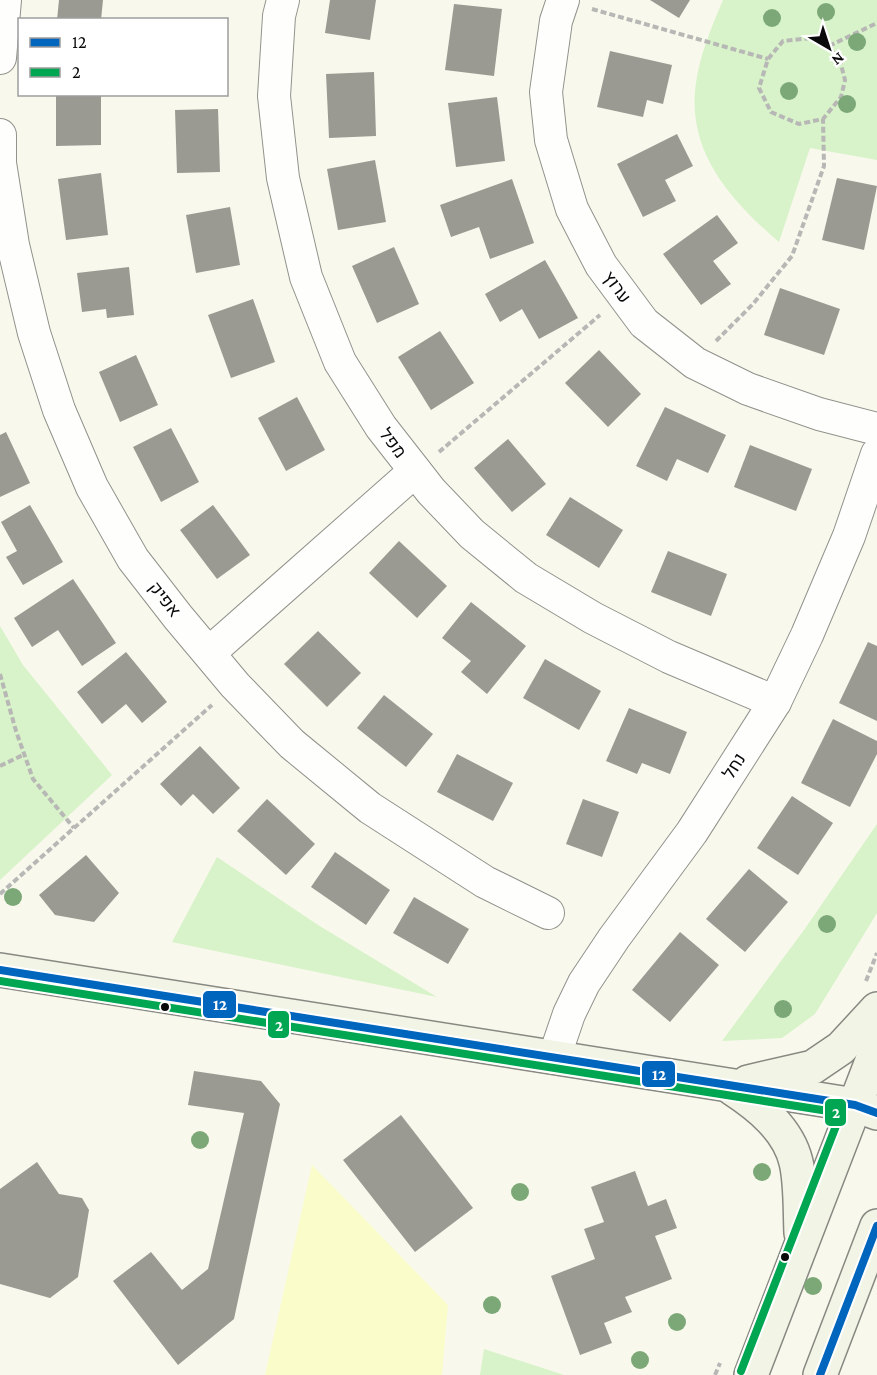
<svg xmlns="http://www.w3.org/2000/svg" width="877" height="1375" viewBox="0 0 877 1375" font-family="'Crimson Pro',Heebo,serif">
	<rect width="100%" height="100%" fill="#f8f9ec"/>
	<!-- green -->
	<g fill="#d8f2c9">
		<path d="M723 0H877V160L810 148 779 242C730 200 686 151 696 83 700 54 712 26 723 0Z"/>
		<path d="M0 626 23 665 112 775 0 880Z"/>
		<path d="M877 824V913L815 1014 782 1038 722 1041 804 930Z"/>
		<path d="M217 857 318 925 437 997 172 942Z"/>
		<path d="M484 1349 564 1375H480Z"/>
	</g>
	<!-- sand -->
	<path fill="#fafcca" d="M312 1165 448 1305 442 1375H265Z"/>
	<!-- building -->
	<g fill="#9a9a93">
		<path d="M59 0H103L101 20H57Z"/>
		<path d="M330 0H376L370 40 325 33Z"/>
		<path d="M650 0H690L679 18Z"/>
		<path d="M454 4 502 9 494 76 445 70Z"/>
		<path d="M610 51 672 65 663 104 647 100 643 117 597 107Z"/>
		<path d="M374 72 376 136 329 138 326 74Z"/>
		<path d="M56 94H101V145L56 146Z"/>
		<path d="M497 97 505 161 456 167 448 103Z"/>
		<path d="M218 109 220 172 177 173 175 110Z"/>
		<path d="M677 134 693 166 665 180 676 201 643 217 617 164Z"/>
		<path d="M375 160 386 222 338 230 327 169Z"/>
		<path d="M101 173 108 235 66 240 58 179Z"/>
		<path d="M837 178 877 186 864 250 822 240Z"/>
		<path d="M512 179 534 243 490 259 479 227 451 237 440 205Z"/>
		<path d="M230 207 240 265 196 273 186 215Z"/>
		<path d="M717 215 738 243 713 261 731 284 701 305 663 254Z"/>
		<path d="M394 247 419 304 377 323 352 266Z"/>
		<path d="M545 260 578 318 539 339 522 309 500 322 485 294Z"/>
		<path d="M129 267 134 315 107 318 106 309 82 312 77 273Z"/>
		<path d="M780 288 840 309 824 355 764 335Z"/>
		<path d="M253 299 275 362 231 378 208 315Z"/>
		<path d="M440 331 474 383 431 410 398 357Z"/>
		<path d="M599 350 641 394 608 427 565 383Z"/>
		<path d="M136 355 158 405 120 422 99 372Z"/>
		<path d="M297 397 325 450 286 471 258 418Z"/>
		<path d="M665 407 726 435 708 473 677 459 667 481 636 466Z"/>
		<path d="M171 428 199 482 161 502 133 447Z"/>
		<path d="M6 432 30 483 0 497V435Z"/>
		<path d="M508 439 546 484 512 512 474 468Z"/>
		<path d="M750 445 812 469 796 511 734 487Z"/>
		<path d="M570 497 623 530 599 568 546 535Z"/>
		<path d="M30 505 63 562 23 585 6 557 17 551 1 522Z"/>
		<path d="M213 505 250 555 217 579 180 530Z"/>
		<path d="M399 541 447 586 417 618 369 573Z"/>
		<path d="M668 551 727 574 711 616 651 592Z"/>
		<path d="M73 579 116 643 82 666 58 630 32 647 14 618Z"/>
		<path d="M471 602 526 646 487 694 461 672 471 661 442 638Z"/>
		<path d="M318 631 361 673 327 707 284 664Z"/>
		<path d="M868 642 877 646V721L839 703Z"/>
		<path d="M126 652 167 702 142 723 126 704 102 724 77 692Z"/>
		<path d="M545 659 601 691 579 730 523 698Z"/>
		<path d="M384 695 433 734 406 767 357 728Z"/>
		<path d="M629 708 687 732 670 774 642 763 637 774 606 761Z"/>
		<path d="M833 719 877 741V754L850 807 801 783Z"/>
		<path d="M200 746 240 788 213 814 193 794 181 806 160 784Z"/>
		<path d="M457 754 513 783 493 821 437 792Z"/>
		<path d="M792 796 833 823 798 875 757 848Z"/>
		<path d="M267 799 315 844 286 875 237 831Z"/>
		<path d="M583 799 619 812 602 857 566 844Z"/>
		<path d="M335 852 390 890 366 925 311 887Z"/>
		<path d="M86 855 119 893 94 922 55 915 39 895Z"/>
		<path d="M749 869 788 902 745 952 706 919Z"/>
		<path d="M414 897 469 929 448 964 393 933Z"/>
		<path d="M680 932 719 965 670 1022 632 990Z"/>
		<path d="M194 1071 261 1081 280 1104 234 1319 178 1365 113 1281 151 1252 182 1290 208 1269 244 1113 188 1105Z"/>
		<path d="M401 1115 473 1208 415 1252 343 1160Z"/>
		<path d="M37 1162 59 1194 82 1198 89 1210 78 1277 50 1298 0 1284V1189Z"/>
		<path d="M635 1171 648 1206 666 1199 677 1228 655 1236 672 1279 625 1297 632 1312 604 1323 612 1343 580 1355 551 1276 595 1259 584 1229 604 1222 591 1187Z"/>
	</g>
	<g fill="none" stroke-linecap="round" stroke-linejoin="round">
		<!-- street casing -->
		<g stroke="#91928c" stroke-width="34">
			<g id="street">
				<path d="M283 0 279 16 274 96 283 178 306 277 340 362 381 427 431 491 472 534 526 578 593 618 669 657 775 702"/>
				<path d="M563 0 556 21 546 92 551 140 572 209 601 265 644 323 695 363 748 389 819 414 877 429"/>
				<path d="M0 58 5 0"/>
				<path d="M0 135V163L13 245 34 333 59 410 92 487 133 559 178 617 235 685 292 744 370 808 485 882 548 913"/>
				<path d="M209 653 415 471"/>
				<path d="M554 1058 569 1014 584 983 614 938 692 832 775 702 807 635 849 536 877 454"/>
			</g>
		</g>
		<!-- secondary casing -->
		<g stroke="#888882" stroke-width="36">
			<g id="secondary">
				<path d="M0 970 855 1105 877 1113"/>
				<path d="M748 1082 813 1067 841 1048 877 1009"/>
				<path d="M733 1089C759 1106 788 1129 796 1162 801 1182 800 1212 801 1233"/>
				<path d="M751 1375 877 1048"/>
				<path d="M820 1375 877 1226"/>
			</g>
		</g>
		<!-- path -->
		<g stroke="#b7b7b5" stroke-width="4" stroke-dasharray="6 3" stroke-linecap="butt">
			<path d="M592 9 768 59"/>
			<path d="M811 38 829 46 840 61 845 80 841 97 823 119 799 124 771 112 759 88 768 59 783 41Z"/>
			<path d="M829 46 877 23"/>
			<path d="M716 341 753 304 792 256 824 166 823 119"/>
			<path d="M439 452 600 315"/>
			<path d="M0 674 16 731 33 779 74 828"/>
			<path d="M0 766 25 754"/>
			<path d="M0 894 212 705"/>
			<path d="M866 981 877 953"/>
			<path d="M715 1375 720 1363"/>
		</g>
		<!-- street -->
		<use href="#street" stroke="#fefefc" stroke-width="32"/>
		<!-- secondary -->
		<use href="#secondary" stroke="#f2f4e6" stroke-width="33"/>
		<!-- bus-1 casing -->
		<g stroke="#fff" stroke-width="12">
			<g id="bus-1">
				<path d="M0 970 855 1105 877 1113"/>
				<path d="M820 1375 877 1226"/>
			</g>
		</g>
		<!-- bus-2 casing -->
		<g stroke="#fff" stroke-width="12">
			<path id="bus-2" d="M0 981 841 1113 741 1371"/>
		</g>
		<!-- bus-1 -->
		<use href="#bus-1" stroke="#0065bd" stroke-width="8"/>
		<!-- bus-2 -->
		<use href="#bus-2" stroke="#00a651" stroke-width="8"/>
	</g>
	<!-- trees -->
	<g fill="#7ca878">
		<circle cx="826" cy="12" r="9"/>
		<circle cx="772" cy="18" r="9"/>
		<circle cx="857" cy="42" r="9"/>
		<circle cx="789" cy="91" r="9"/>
		<circle cx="847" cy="104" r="9"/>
		<circle cx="13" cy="897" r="9"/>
		<circle cx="827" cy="924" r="9"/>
		<circle cx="783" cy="1009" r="9"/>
		<circle cx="200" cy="1140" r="9"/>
		<circle cx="762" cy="1172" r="9"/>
		<circle cx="520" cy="1192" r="9"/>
		<circle cx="813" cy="1286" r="9"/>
		<circle cx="492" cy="1305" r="9"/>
		<circle cx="677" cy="1322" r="9"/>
		<circle cx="640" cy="1360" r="9"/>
	</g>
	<!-- markers -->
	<g fill="#0a0a0a" stroke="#fff" stroke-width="2">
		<circle cx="165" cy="1007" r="5"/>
		<circle cx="785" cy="1257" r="5"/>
	</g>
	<g text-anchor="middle" stroke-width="6" stroke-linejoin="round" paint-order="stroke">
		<!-- street labels -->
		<g font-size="18" fill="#0a0a0a" stroke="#fff">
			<text transform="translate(617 287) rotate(54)" y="6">ערוץ</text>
			<text transform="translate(393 443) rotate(53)" y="6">מפל</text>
			<text transform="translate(165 599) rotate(52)" y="6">אפיק</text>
			<text transform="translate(734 766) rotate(-58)" y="6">נחל</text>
		</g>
	</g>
	<g stroke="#fff" stroke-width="2">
		<rect x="202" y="990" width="35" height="29" rx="6" fill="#0065bd"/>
		<rect x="267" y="1010" width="23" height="29" rx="6" fill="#00a651"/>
		<rect x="641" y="1060" width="35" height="28" rx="6" fill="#0065bd"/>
		<rect x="824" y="1098" width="23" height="29" rx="6" fill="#00a651"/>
	</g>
	<g font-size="16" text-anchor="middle" font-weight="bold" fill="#fff">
		<text x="220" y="1010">12</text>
		<text x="279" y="1031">2</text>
		<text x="659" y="1080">12</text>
		<text x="836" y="1118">2</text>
	</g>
	<!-- legend -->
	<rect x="18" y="18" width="210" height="78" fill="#ffffff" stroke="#9d9d9d" stroke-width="1.5"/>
	<rect x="30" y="38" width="30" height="9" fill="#0065bd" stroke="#9d9d9d" stroke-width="1.5"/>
	<text x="72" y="48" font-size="18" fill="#0a0a0a">12</text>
	<rect x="30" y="68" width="30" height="9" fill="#00a651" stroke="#9d9d9d" stroke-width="1.5"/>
	<text x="72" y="78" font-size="18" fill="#0a0a0a">2</text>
	<!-- north arrow -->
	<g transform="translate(829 48) rotate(141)" stroke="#ffffff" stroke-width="4.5" paint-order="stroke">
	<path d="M0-4.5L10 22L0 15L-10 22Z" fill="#0a0a0a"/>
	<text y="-9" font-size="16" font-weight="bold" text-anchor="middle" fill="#0a0a0a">N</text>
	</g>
</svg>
